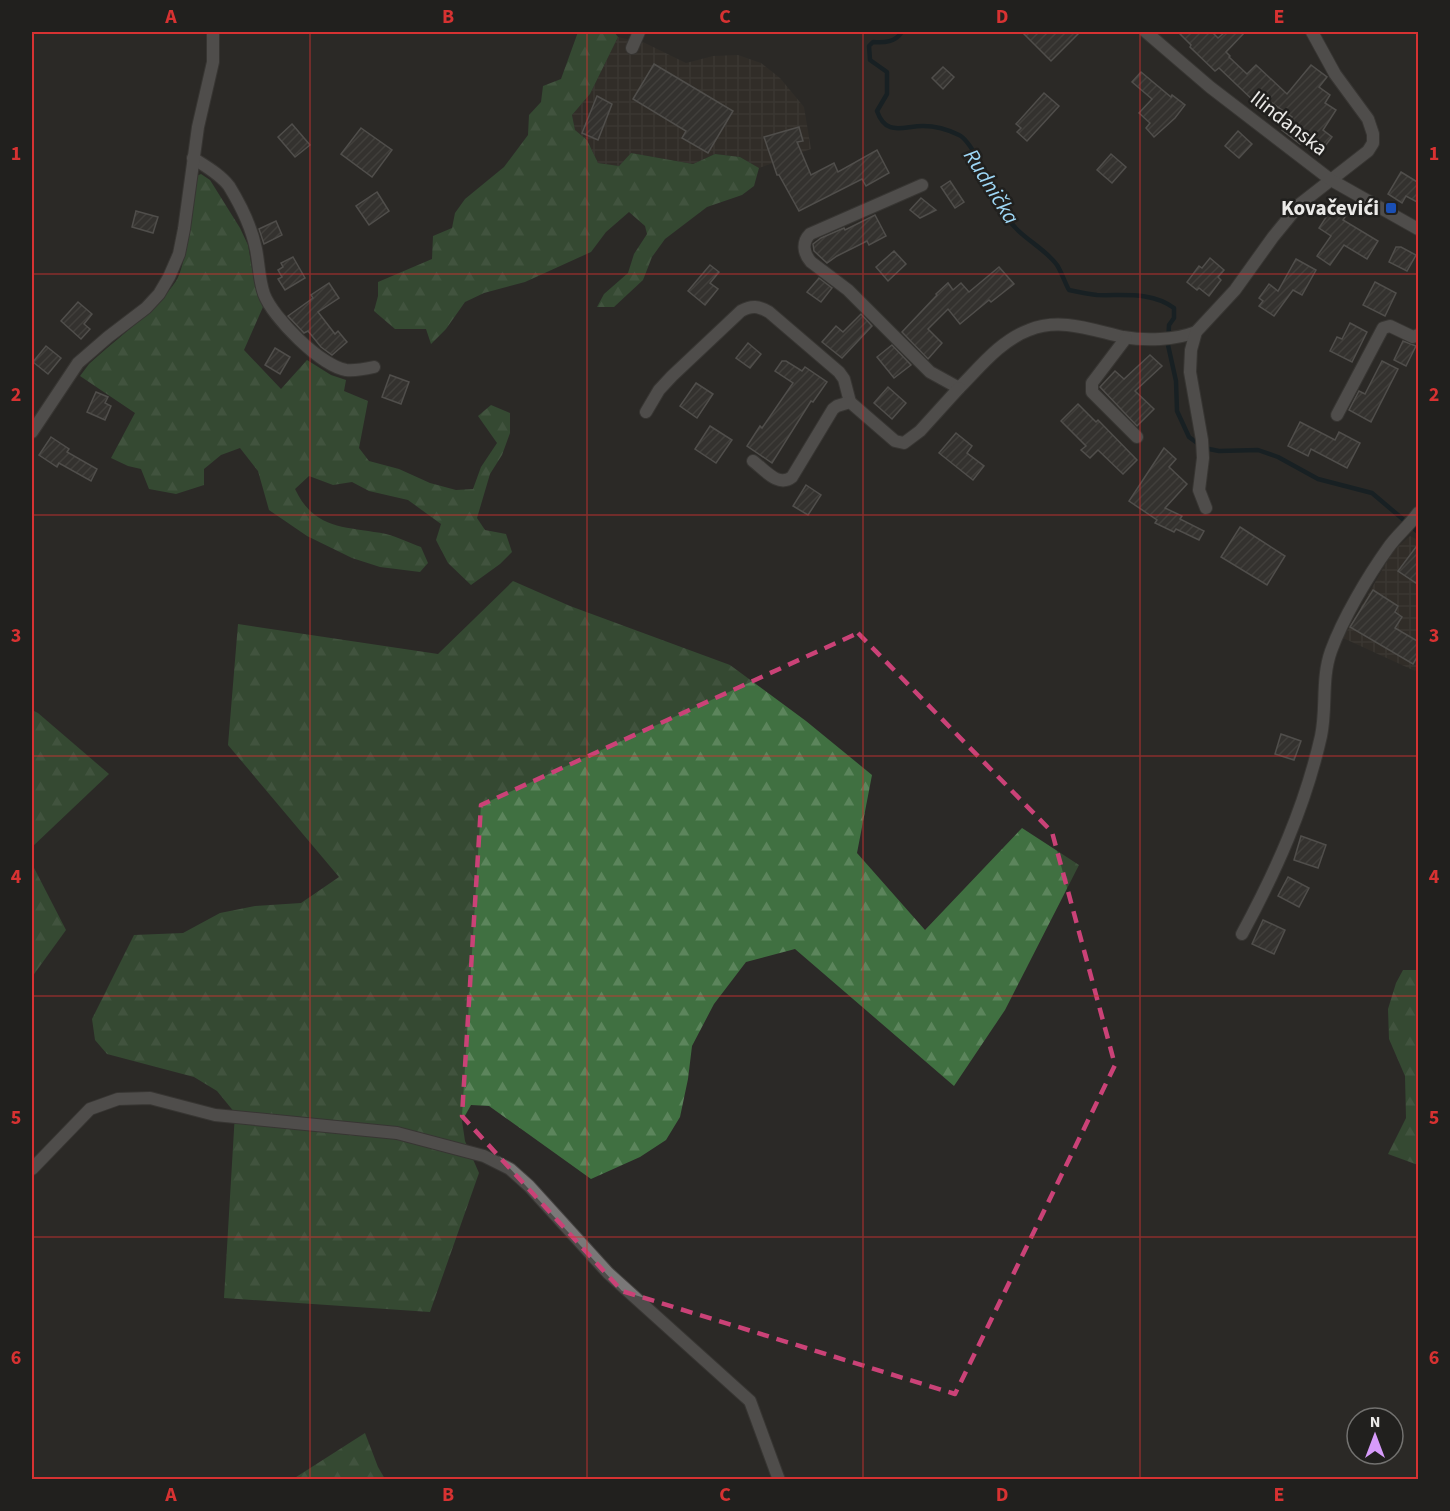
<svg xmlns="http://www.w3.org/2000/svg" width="1450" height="1511" viewBox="0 0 1450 1511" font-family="'Source Sans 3',sans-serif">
	<defs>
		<pattern id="industrial-grid" width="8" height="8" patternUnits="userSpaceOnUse" patternTransform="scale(1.5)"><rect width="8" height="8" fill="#38322b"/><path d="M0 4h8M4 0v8" fill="none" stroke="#4b4640"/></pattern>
		<pattern id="forest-firs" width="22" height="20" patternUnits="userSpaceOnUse" patternTransform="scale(1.5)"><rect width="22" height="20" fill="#407041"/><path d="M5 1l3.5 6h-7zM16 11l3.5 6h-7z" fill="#5c855c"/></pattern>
		<pattern id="building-hatch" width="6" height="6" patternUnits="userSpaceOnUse" patternTransform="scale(1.5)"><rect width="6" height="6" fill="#3f3d3a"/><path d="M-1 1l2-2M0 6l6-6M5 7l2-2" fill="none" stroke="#5b5956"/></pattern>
	</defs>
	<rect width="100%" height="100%" fill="#2b2927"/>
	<!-- industrial -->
	<g fill="url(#industrial-grid)">
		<path d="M618 37 645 43 686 63 713 56 738 55 761 63 780 78 804 107 811 149 759 168 740 157 715 154 693 164 631 153 619 166 598 163 587 140 575 130 572 115 590 94Z"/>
		<path d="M1410 536 1418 540V668L1415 671 1343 638 1393 551Z"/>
	</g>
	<!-- forest -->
	<g fill="url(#forest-firs)">
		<path d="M578 32H614L618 37 590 94 572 115 575 130 587 140 598 163 619 166 631 153 693 164 715 154 740 157 759 168 754 186 742 195 707 207 665 239 652 257 643 280 614 307H597L604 294 628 273 634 254 647 234 645 226 629 212 606 232 591 252 525 282 484 293 465 302 446 329 431 344 426 329H395L374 311 378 296V282L432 259 433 236 452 228 455 213 465 199 504 167 528 135 529 115 541 102 543 86 561 79Z"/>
		<path d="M201 174 210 180 240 228 248 245 254 280 263 307 244 350 281 389 307 360 331 375 346 380 344 391 368 401 359 448 369 461 399 469 430 483 456 490 473 489 481 467 497 443 478 416 491 405 510 413V433L502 455 490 474 477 518 485 530 506 534 512 552 500 564 471 585 448 563 436 540 441 524 408 500 369 491 352 482 333 485 309 476 295 489C315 531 346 526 386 534 398 537 410 543 421 547L428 563 420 572 380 567 352 558 307 536 269 510 258 471 240 448 221 455 204 469V485L176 494 149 489 141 469 128 466 111 458 135 413 80 376 89 364C115 340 158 309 176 281 188 262 191 201 194 177Z"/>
		<path d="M513 581 570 606 730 665 806 721 872 775 857 853 925 930 1022 828 1079 865 1005 1010 954 1086 795 949 746 962 714 1004 692 1046 688 1079 680 1117 666 1140 640 1157 591 1179 489 1106 471 1105 462 1121 465 1141 479 1173 430 1312 224 1298 235 1113 217 1091 194 1077 107 1054 95 1040 92 1019 134 935 183 933 220 913 255 906 301 903 339 877 228 745 238 624 438 654Z"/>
		<path d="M32 710 38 713 109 774 32 847Z"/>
		<path d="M32 864 66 930 32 977Z"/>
		<path d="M1403 970H1418V1165L1388 1154 1406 1118 1405 1076 1389 1039 1388 1009 1396 983Z"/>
		<path d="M365 1433 378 1467 385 1479H293Z"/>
	</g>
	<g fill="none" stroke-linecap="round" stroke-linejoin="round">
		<!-- stream -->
		<path stroke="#011620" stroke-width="4.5" d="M902 32C895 42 885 43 873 42L869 46 870 60 887 72V94L877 111C886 137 903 126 923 126 936 126 947 129 959 135 974 142 997 199 1007 217 1019 237 1044 247 1057 265 1062 273 1065 283 1069 290 1078 292 1087 294 1097 295 1123 296 1151 291 1174 308V318L1169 325 1168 345 1176 381 1177 411 1189 437 1204 448 1219 451 1258 450 1278 457 1318 479 1372 493 1418 532"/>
	</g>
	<!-- building -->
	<g fill="url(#building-hatch)" stroke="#7c7a78" stroke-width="1.5">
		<path d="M1022 32H1080L1051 61Z"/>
		<path d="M1178 32H1212L1218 38 1225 32H1245L1226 52 1230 56 1229 57 1247 74 1256 65 1287 94 1311 65 1327 77 1319 87 1330 95 1325 103 1336 110 1323 130 1332 137 1322 150 1304 138 1300 144 1282 130 1292 117 1272 103 1270 105 1262 98 1257 104 1219 68 1215 71 1190 47 1191 45Z"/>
		<path d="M654 64 733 111 708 153 682 138 686 131 633 99Z"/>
		<path d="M943 67 954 77 943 89 932 78Z"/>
		<path d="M1141 72 1171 97 1172 95 1185 105 1175 118 1154 137 1146 128 1150 123 1139 113 1152 99 1132 82Z"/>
		<path d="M1044 93 1059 106 1027 141 1017 132 1021 128 1016 124Z"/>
		<path d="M597 96 612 104 598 140 582 133Z"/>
		<path d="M292 124 310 145 295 157 278 137Z"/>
		<path d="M799 127 803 141 797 142 811 175 834 163 838 172 877 150 889 173 866 186 862 179 799 211 779 175H777L764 137Z"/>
		<path d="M361 128 392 150 372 177 341 154Z"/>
		<path d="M1238 131 1252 144 1239 158 1225 146Z"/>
		<path d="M1111 154 1126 167 1112 183 1097 170Z"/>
		<path d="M1401 172 1419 183V203L1406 196 1402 203 1388 194Z"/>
		<path d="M950 181 964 202 955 208 941 187Z"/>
		<path d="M377 192 389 211 369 225 356 206Z"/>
		<path d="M921 198 936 210 920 218 910 210Z"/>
		<path d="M1334 205 1347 214 1343 220 1378 241 1367 259 1344 245 1330 265 1317 256 1331 236 1319 228Z"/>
		<path d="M136 211 158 217 153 233 132 227Z"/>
		<path d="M875 215 886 236 869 245 867 241 837 256 827 263 814 251 813 244 821 238 844 228 845 230Z"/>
		<path d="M276 221 282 235 264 244 259 229Z"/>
		<path d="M1396 247H1401L1416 255 1407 271 1389 262Z"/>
		<path d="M894 251 906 264 888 281 876 267Z"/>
		<path d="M293 257 305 278 285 290 278 279 282 277 278 270 283 267 281 263Z"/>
		<path d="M1210 258 1224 270 1218 277 1221 280 1209 296 1199 288 1197 290 1187 282 1199 266 1202 268Z"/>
		<path d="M1296 259 1316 270 1302 295 1293 290 1274 316 1259 306 1263 301 1259 298 1269 284 1278 291Z"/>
		<path d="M710 265 719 272 710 283 718 289 705 305 688 291Z"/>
		<path d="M999 267 1014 284 991 302 989 300 960 324 948 309 928 329 942 343 928 359 902 332 937 295 936 294 948 283 953 290 961 283 969 292Z"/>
		<path d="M819 278 832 288 821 302 807 292Z"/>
		<path d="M1375 282 1396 293 1385 316 1363 305Z"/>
		<path d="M329 283 339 298 318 312 335 334 338 331 347 342 332 355 321 347 308 331 304 333 288 316 313 298 311 295Z"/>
		<path d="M78 302 92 314 84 324 90 329 81 339 61 321Z"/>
		<path d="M861 314 872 326 842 358 822 342 836 326 843 332Z"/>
		<path d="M1350 323 1367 332 1352 362 1330 351 1337 337 1342 339Z"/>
		<path d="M1403 341 1416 346 1406 366 1394 360Z"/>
		<path d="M748 343 761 354 750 368 736 358Z"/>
		<path d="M892 345 911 365 894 378 877 357Z"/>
		<path d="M46 346 61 358 48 374 33 362Z"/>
		<path d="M275 348 290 357 280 374 265 365Z"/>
		<path d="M1150 355 1162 366 1135 391 1154 409 1137 426 1100 387 1115 371 1124 379Z"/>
		<path d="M782 361H786L802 371 805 367 827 382 813 402 811 401 772 463 747 446 760 426 762 428 793 383 775 371Z"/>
		<path d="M1382 361 1398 369 1371 422 1349 410 1359 391 1365 394Z"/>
		<path d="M390 375 409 382 401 404 382 397Z"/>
		<path d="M696 383 713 394 697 418 680 406Z"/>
		<path d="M888 387 906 403 892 419 874 403Z"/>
		<path d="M96 392 108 397 105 403 111 406 105 420 87 412Z"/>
		<path d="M1078 404 1096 422 1098 420 1137 460 1123 474 1098 450 1090 458 1081 450 1086 446 1061 421Z"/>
		<path d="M1300 422 1335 440 1339 432 1360 443 1347 468 1311 449 1308 456 1288 446Z"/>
		<path d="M710 426 732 440 716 463 695 449Z"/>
		<path d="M956 433 972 446 967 453 984 466 973 480 939 453Z"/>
		<path d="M51 437 69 449 67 452 97 469 91 481 59 463 57 467 39 455Z"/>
		<path d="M1164 448 1176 459 1169 467 1187 484 1165 508 1182 516 1180 519 1204 531 1199 540 1176 529 1174 532 1155 523 1157 520 1129 501Z"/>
		<path d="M806 485 821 495 808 515 793 506Z"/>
		<path d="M1240 527 1285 556 1267 585 1221 557Z"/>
		<path d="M1419 543V585L1398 571Z"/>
		<path d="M1373 590 1398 606 1395 612 1402 617 1395 628 1419 642V654L1413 664 1350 627Z"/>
		<path d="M1281 734 1301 741 1294 760 1275 754Z"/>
		<path d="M1301 836 1326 845 1318 868 1294 860Z"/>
		<path d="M1288 877 1309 888 1299 907 1278 896Z"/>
		<path d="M1263 920 1285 930 1274 954 1252 944Z"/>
	</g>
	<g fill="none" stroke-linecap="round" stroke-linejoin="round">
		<!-- minor casing -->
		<g stroke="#464442" stroke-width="14">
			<g id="minor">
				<path d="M632 48 639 32"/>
				<path d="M193 158C205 166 220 174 229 186 240 204 252 229 256 249 259 264 259 280 264 294 273 318 321 366 346 370 356 371 365 369 374 367"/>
				<path d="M922 185 810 234C802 242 803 253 811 262L848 290 930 372 959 388C980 367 1000 341 1029 330 1060 317 1092 330 1123 337 1146 341 1175 340 1196 332"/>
				<path d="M1126 338 1092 383V392L1137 437"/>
				<path d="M646 412 659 390 672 376 741 311C752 305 758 306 769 312L839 372 844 379 850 402"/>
				<path d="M1337 415 1383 328 1390 326 1413 337 1418 335"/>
				<path d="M32 432 78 363 108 337 146 308 159 294 169 277 179 254 184 229 198 127 213 62V32"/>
				<path d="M753 461C764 469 778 488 792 477L833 409 837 406 850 402 895 441 904 443 920 431 959 388"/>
				<path d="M1206 508 1199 490 1203 458 1202 440 1190 372 1191 350 1196 332 1235 290 1273 237 1300 204 1368 151 1373 143V134L1368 119 1335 74 1312 32"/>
				<path d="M1242 934C1276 871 1305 807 1321 736 1327 708 1321 679 1331 651 1343 618 1368 576 1388 548 1397 535 1409 526 1418 513"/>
				<path d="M32 1169 90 1109 118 1099 150 1098 215 1115 397 1133 484 1156 510 1169 529 1186 608 1273 750 1401 779 1480"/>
			</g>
		</g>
		<!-- tertiary casing -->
		<g stroke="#464442" stroke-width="14">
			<path id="tertiary" d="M1146 32 1210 87 1331 180 1418 229"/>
		</g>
		<!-- minor -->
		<use href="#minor" stroke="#7a7878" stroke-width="12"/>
		<!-- tertiary -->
		<use href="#tertiary" stroke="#7a7878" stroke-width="12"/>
	</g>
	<!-- marked area -->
	<path d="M0 0H1450V1511H0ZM858 633 1052 832 1115 1065 955 1394 622 1291 462 1116 481 805Z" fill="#2b2927" fill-opacity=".55" fill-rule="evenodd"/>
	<path fill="none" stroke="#ca4277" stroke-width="4.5" stroke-dasharray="12 8" stroke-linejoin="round" d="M858 633 1052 832 1115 1065 955 1394 622 1291 462 1116 481 805Z"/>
	<!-- grid -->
	<path fill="none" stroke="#d73232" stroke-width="1.5" stroke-opacity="0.55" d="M310 32V1480M587 32V1480M863 32V1480M1140 32V1480M32 274H1418M32 515H1418M32 756H1418M32 996H1418M32 1237H1418"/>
	<!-- markers -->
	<rect fill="#1a4fb4" stroke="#21201e" stroke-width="2" x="1385" y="202" width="12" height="12" rx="3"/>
	<g text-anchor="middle" stroke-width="5" stroke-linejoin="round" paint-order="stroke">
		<!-- street labels -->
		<g font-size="21" fill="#ebeae8" stroke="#21201e">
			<text transform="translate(1289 123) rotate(38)" y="7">Ilindanska</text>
		</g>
		<!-- poi labels -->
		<g font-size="21" font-weight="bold" fill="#ebeae8" stroke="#21201e" text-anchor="end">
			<text x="1379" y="215">Kovačevići</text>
		</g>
		<!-- water labels -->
		<g font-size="22" font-style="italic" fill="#9ed7f6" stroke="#21201e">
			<text transform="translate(992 186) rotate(58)" y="8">Rudnička</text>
		</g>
	</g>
	<!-- border -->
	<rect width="1450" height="1511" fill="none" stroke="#21201e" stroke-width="66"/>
	<!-- north arrow -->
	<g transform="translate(1375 1436)"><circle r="28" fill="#21201e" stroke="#72716f" stroke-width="1.5"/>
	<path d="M0-4.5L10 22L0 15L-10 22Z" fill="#d69bfa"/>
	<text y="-9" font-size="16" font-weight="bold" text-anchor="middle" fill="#ebeae8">N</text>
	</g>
	<rect x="33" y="33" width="1384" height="1445" fill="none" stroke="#d73232" stroke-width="2"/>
	<g font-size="20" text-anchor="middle" font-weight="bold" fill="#d73232">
		<text x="171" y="23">A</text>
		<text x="448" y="23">B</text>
		<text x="725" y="23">C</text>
		<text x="1002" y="23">D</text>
		<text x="1279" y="23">E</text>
		<text x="16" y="160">1</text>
		<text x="1434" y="160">1</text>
		<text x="16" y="401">2</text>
		<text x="1434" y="401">2</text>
		<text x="16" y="642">3</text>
		<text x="1434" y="642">3</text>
		<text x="16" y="883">4</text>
		<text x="1434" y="883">4</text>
		<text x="16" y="1124">5</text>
		<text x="1434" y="1124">5</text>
		<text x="16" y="1364">6</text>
		<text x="1434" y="1364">6</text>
		<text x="171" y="1501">A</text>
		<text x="448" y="1501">B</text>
		<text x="725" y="1501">C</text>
		<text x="1002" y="1501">D</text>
		<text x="1279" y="1501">E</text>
	</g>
</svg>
